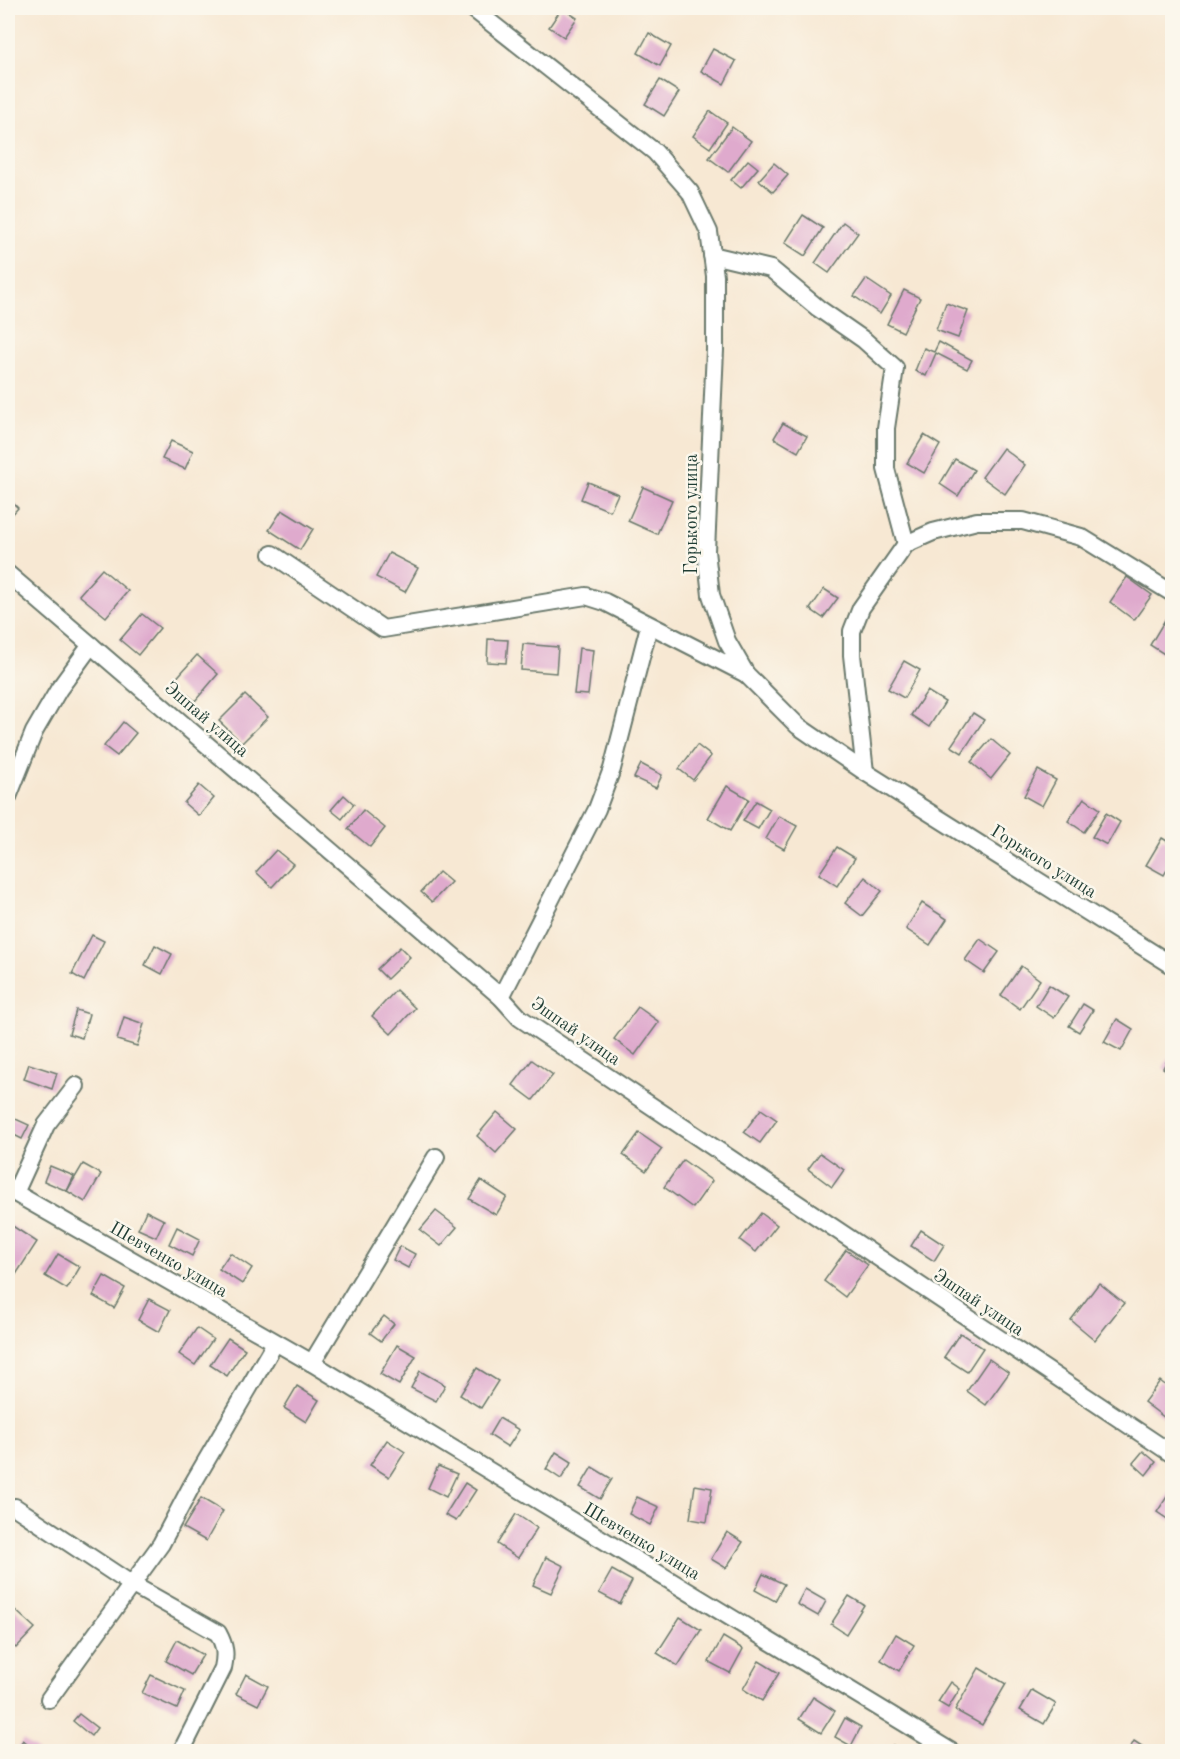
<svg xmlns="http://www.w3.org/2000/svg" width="1180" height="1759" viewBox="0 0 1180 1759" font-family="'Old Standard TT',serif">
	<rect width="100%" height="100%" fill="#fbf7ec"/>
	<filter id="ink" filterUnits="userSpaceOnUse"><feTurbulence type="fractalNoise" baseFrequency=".0167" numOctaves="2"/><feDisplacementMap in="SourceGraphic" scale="12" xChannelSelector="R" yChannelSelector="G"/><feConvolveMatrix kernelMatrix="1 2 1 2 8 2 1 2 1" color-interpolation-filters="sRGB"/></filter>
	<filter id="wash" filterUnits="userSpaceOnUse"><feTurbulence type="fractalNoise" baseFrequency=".008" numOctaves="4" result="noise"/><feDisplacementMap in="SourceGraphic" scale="24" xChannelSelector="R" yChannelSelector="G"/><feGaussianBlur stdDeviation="1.35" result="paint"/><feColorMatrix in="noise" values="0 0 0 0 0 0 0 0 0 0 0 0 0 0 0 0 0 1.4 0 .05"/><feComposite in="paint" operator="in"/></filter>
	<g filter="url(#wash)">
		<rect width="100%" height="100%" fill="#f7e8d3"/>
		<g id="blocks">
			<!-- building -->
			<g fill="#dfaacd">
				<path d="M562 8 577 18 564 37 549 27Z"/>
				<path d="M649 33 671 46 660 66 638 53Z"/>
				<path d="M713 49 736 61 724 84 701 71Z"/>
				<path d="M660 80 679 92 664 116 645 104Z"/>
				<path d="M710 111 727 123 710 148 693 136Z"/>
				<path d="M732 127 751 141 728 172 709 158Z"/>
				<path d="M748 160 758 168 741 188 731 180Z"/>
				<path d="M774 163 788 175 773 192 759 180Z"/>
				<path d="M803 215 823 228 805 256 785 243Z"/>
				<path d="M843 222 858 233 829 273 815 263Z"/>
				<path d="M866 279 891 296 880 314 854 296Z"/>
				<path d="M904 290 920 298 903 332 887 324Z"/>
				<path d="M946 303 968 311 958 338 936 330Z"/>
				<path d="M939 342 972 360 967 369 936 353 926 376 915 371 924 348 934 352Z"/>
				<path d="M783 423 807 436 798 452 774 438Z"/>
				<path d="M924 435 940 445 924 473 907 463Z"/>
				<path d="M171 441 193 451 185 469 162 459Z"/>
				<path d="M1003 448 1025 465 1005 494 982 477Z"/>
				<path d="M955 459 974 470 958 496 940 484Z"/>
				<path d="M588 482 618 494 610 511 581 499Z"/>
				<path d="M643 487 672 500 657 534 628 521Z"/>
				<path d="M8 498 18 508 8 519Z"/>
				<path d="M282 510 313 529 300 550 269 530Z"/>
				<path d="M389 553 418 568 405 592 376 577Z"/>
				<path d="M102 569 128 591 106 617 79 595Z"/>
				<path d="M1127 577 1152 595 1134 620 1110 602Z"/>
				<path d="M824 589 838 598 823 618 810 609Z"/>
				<path d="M1172 608V659L1150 645Z"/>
				<path d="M142 614 160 628 138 655 120 640Z"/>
				<path d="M488 639 508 640 506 663 487 662Z"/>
				<path d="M523 644 558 647 556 673 521 670Z"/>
				<path d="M579 648 593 650 588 695 574 694Z"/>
				<path d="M197 655 218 674 195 701 173 682Z"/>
				<path d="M904 661 920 670 904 698 888 689Z"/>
				<path d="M927 691 945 702 929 727 911 715Z"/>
				<path d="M245 695 268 717 242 743 219 721Z"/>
				<path d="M973 713 984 720 962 753 951 746Z"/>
				<path d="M123 722 136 733 117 756 104 746Z"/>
				<path d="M991 739 1010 755 991 779 971 762Z"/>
				<path d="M697 745 711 756 693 780 679 769Z"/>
				<path d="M641 764 662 775 656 788 634 778Z"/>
				<path d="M1038 770 1056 780 1042 806 1024 796Z"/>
				<path d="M199 785 214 798 199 816 184 803Z"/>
				<path d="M727 786 749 799 730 831 708 818Z"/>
				<path d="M344 795 354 804 342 819 331 810Z"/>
				<path d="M1084 798 1100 809 1084 832 1068 821Z"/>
				<path d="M756 801 770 809 758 829 743 821Z"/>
				<path d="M363 810 385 828 370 847 348 829Z"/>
				<path d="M1106 813 1120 822 1107 845 1092 837Z"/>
				<path d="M779 816 797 826 784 849 766 839Z"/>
				<path d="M1162 838 1172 844V861L1164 875 1146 865Z"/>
				<path d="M837 847 855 858 837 886 819 874Z"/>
				<path d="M276 850 293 864 272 887 256 872Z"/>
				<path d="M439 872 451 882 432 902 421 892Z"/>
				<path d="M865 877 882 891 862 916 845 903Z"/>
				<path d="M922 903 947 919 930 945 906 929Z"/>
				<path d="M92 935 104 941 84 981 72 974Z"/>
				<path d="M980 939 999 952 984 973 965 960Z"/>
				<path d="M155 945 172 954 162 974 145 965Z"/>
				<path d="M400 947 410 957 387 979 377 969Z"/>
				<path d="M1021 966 1040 980 1020 1009 1001 995Z"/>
				<path d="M1049 985 1068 997 1054 1018 1036 1006Z"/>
				<path d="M396 990 415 1008 391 1034 372 1016Z"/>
				<path d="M1083 1004 1093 1010 1079 1032 1069 1026Z"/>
				<path d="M638 1007 659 1022 635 1055 614 1039Z"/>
				<path d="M76 1010 89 1014 82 1038 69 1034Z"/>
				<path d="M124 1017 144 1024 137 1046 117 1040Z"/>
				<path d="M1117 1019 1133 1029 1121 1051 1104 1042Z"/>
				<path d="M1172 1052V1074L1163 1068Z"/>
				<path d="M532 1060 553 1075 533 1100 513 1085Z"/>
				<path d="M29 1064 57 1073 52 1089 24 1079Z"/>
				<path d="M761 1109 777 1120 760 1143 744 1132Z"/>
				<path d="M497 1112 517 1129 496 1153 477 1136Z"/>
				<path d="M9 1116 29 1125 22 1139 8 1132Z"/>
				<path d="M639 1133 662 1149 646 1171 623 1155Z"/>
				<path d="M820 1153 844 1170 832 1187 808 1169Z"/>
				<path d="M683 1160 712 1181 693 1208 664 1187Z"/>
				<path d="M83 1164 101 1174 85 1202 67 1191Z"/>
				<path d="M50 1166 74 1176 67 1191 44 1181Z"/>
				<path d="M481 1180 507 1197 496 1215 469 1199Z"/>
				<path d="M146 1211 164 1220 156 1237 138 1229Z"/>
				<path d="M436 1211 457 1227 441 1246 420 1230Z"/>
				<path d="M761 1213 777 1225 756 1252 740 1240Z"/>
				<path d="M11 1225 37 1242 15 1276 8 1271V1230Z"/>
				<path d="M177 1227 200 1239 192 1256 169 1244Z"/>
				<path d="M921 1230 944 1245 934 1261 911 1246Z"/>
				<path d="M400 1246 415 1254 408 1268 393 1260Z"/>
				<path d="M846 1250 868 1265 845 1297 824 1281Z"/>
				<path d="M230 1253 252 1268 242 1284 219 1269Z"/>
				<path d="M58 1254 80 1267 67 1289 45 1276Z"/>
				<path d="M104 1276 125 1288 114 1308 93 1296Z"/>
				<path d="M1099 1283 1124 1303 1095 1340 1071 1320Z"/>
				<path d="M149 1299 170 1310 159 1332 138 1320Z"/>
				<path d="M384 1316 394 1324 381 1341 370 1333Z"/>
				<path d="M197 1328 213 1339 195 1365 179 1354Z"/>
				<path d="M960 1333 983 1348 967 1372 944 1357Z"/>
				<path d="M228 1338 245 1349 227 1376 210 1365Z"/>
				<path d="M397 1345 416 1356 399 1385 380 1374Z"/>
				<path d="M989 1359 1009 1373 986 1405 967 1391Z"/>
				<path d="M477 1368 498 1381 481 1408 460 1395Z"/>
				<path d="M420 1371 445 1385 436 1401 411 1388Z"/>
				<path d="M1160 1381 1172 1390V1416L1169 1421 1144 1402Z"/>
				<path d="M297 1386 319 1400 306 1422 284 1408Z"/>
				<path d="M499 1418 519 1430 508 1447 489 1435Z"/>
				<path d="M387 1440 405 1452 389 1477 370 1465Z"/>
				<path d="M1143 1451 1156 1462 1146 1475 1133 1463Z"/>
				<path d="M556 1452 572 1462 561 1479 546 1469Z"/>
				<path d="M438 1466 457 1474 446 1497 428 1488Z"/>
				<path d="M592 1467 612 1479 600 1499 580 1487Z"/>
				<path d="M465 1483 476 1490 456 1521 445 1515Z"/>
				<path d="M695 1485 712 1488 707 1522 690 1519Z"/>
				<path d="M1172 1489V1522L1157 1512Z"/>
				<path d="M637 1497 659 1507 650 1525 629 1514Z"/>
				<path d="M201 1498 223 1511 206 1541 183 1528Z"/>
				<path d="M516 1514 537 1528 518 1558 497 1544Z"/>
				<path d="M727 1532 743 1542 726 1568 711 1559Z"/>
				<path d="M546 1557 564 1566 551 1593 533 1585Z"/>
				<path d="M612 1570 632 1581 620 1604 599 1593Z"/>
				<path d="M763 1574 784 1584 775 1601 755 1590Z"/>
				<path d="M805 1589 826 1601 818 1616 797 1604Z"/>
				<path d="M849 1596 864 1605 846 1634 831 1624Z"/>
				<path d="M14 1609 35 1628 16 1648 8 1641V1615Z"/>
				<path d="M680 1617 701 1630 678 1666 657 1653Z"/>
				<path d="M896 1634 914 1645 899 1671 881 1660Z"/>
				<path d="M723 1637 743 1649 730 1673 709 1662Z"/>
				<path d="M177 1640 203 1655 191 1675 166 1661Z"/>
				<path d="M759 1661 779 1673 762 1701 743 1689Z"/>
				<path d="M979 1668 1006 1684 982 1725 955 1710Z"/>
				<path d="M246 1674 268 1686 258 1705 236 1694Z"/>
				<path d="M151 1675 185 1691 177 1709 142 1693Z"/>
				<path d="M951 1682 960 1689 948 1708 938 1702Z"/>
				<path d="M1032 1690 1056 1704 1044 1724 1020 1710Z"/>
				<path d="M813 1697 835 1711 821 1733 799 1719Z"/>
				<path d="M79 1714 97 1728 91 1736 73 1721Z"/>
				<path d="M845 1718 861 1727 851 1746 835 1737Z"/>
				<path d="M23 1740 39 1752H15Z"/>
				<path d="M1134 1741 1151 1752H1128Z"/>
				<path d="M893 1745 903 1752H889Z"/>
			</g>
		</g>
	</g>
	<g filter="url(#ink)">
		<use href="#blocks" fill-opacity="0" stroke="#6b796c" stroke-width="1.5"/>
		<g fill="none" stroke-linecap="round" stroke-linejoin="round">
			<!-- minor casing -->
			<g stroke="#6b796c" stroke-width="20">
				<g id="minor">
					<path d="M472 8 655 152 690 192 709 232 715 276V350L706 551 711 595 727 641 746 674 798 726 865 772 1172 965"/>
					<path d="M712 255 771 269 818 308 864 340 895 368 886 428V469L906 544"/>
					<path d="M272 554 383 629 586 596 605 602 746 674"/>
					<path d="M8 574 501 997 520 1018 1172 1454"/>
					<path d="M865 772 852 655V631L861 608 906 544 933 532 977 521H1023L1081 537 1172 593"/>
					<path d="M8 797 34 732 59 689 91 645"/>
					<path d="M501 997 597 809 612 769 649 626"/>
					<path d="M8 1189 312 1363 952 1752"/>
					<path d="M15 1193 46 1125 76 1086"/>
					<path d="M312 1363 436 1157"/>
					<path d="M15 1507 131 1584 218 1633C225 1646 226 1654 223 1668L181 1752"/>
					<path d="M49 1699 161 1544 192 1485 275 1343"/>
				</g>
			</g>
			<!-- minor -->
			<use href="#minor" stroke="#fff" stroke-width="16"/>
		</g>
	</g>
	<g text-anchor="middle" stroke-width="5" stroke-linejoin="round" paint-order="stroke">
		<!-- street labels -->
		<g font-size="18" fill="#1f3d34" stroke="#fbf7ec">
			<text transform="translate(691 514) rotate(-90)" y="6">Горького улица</text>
			<text transform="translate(207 719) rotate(41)" y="6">Эшпай улица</text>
			<text transform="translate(1044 861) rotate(32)" y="6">Горького улица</text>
			<text transform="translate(576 1031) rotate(35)" y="6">Эшпай улица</text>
			<text transform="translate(169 1259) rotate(30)" y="6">Шевченко улица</text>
			<text transform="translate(979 1302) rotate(34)" y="6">Эшпай улица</text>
			<text transform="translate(642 1541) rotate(31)" y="6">Шевченко улица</text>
		</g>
	</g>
	<!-- margin -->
	<rect width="1180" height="1759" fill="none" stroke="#fbf7ec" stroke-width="30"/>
</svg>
